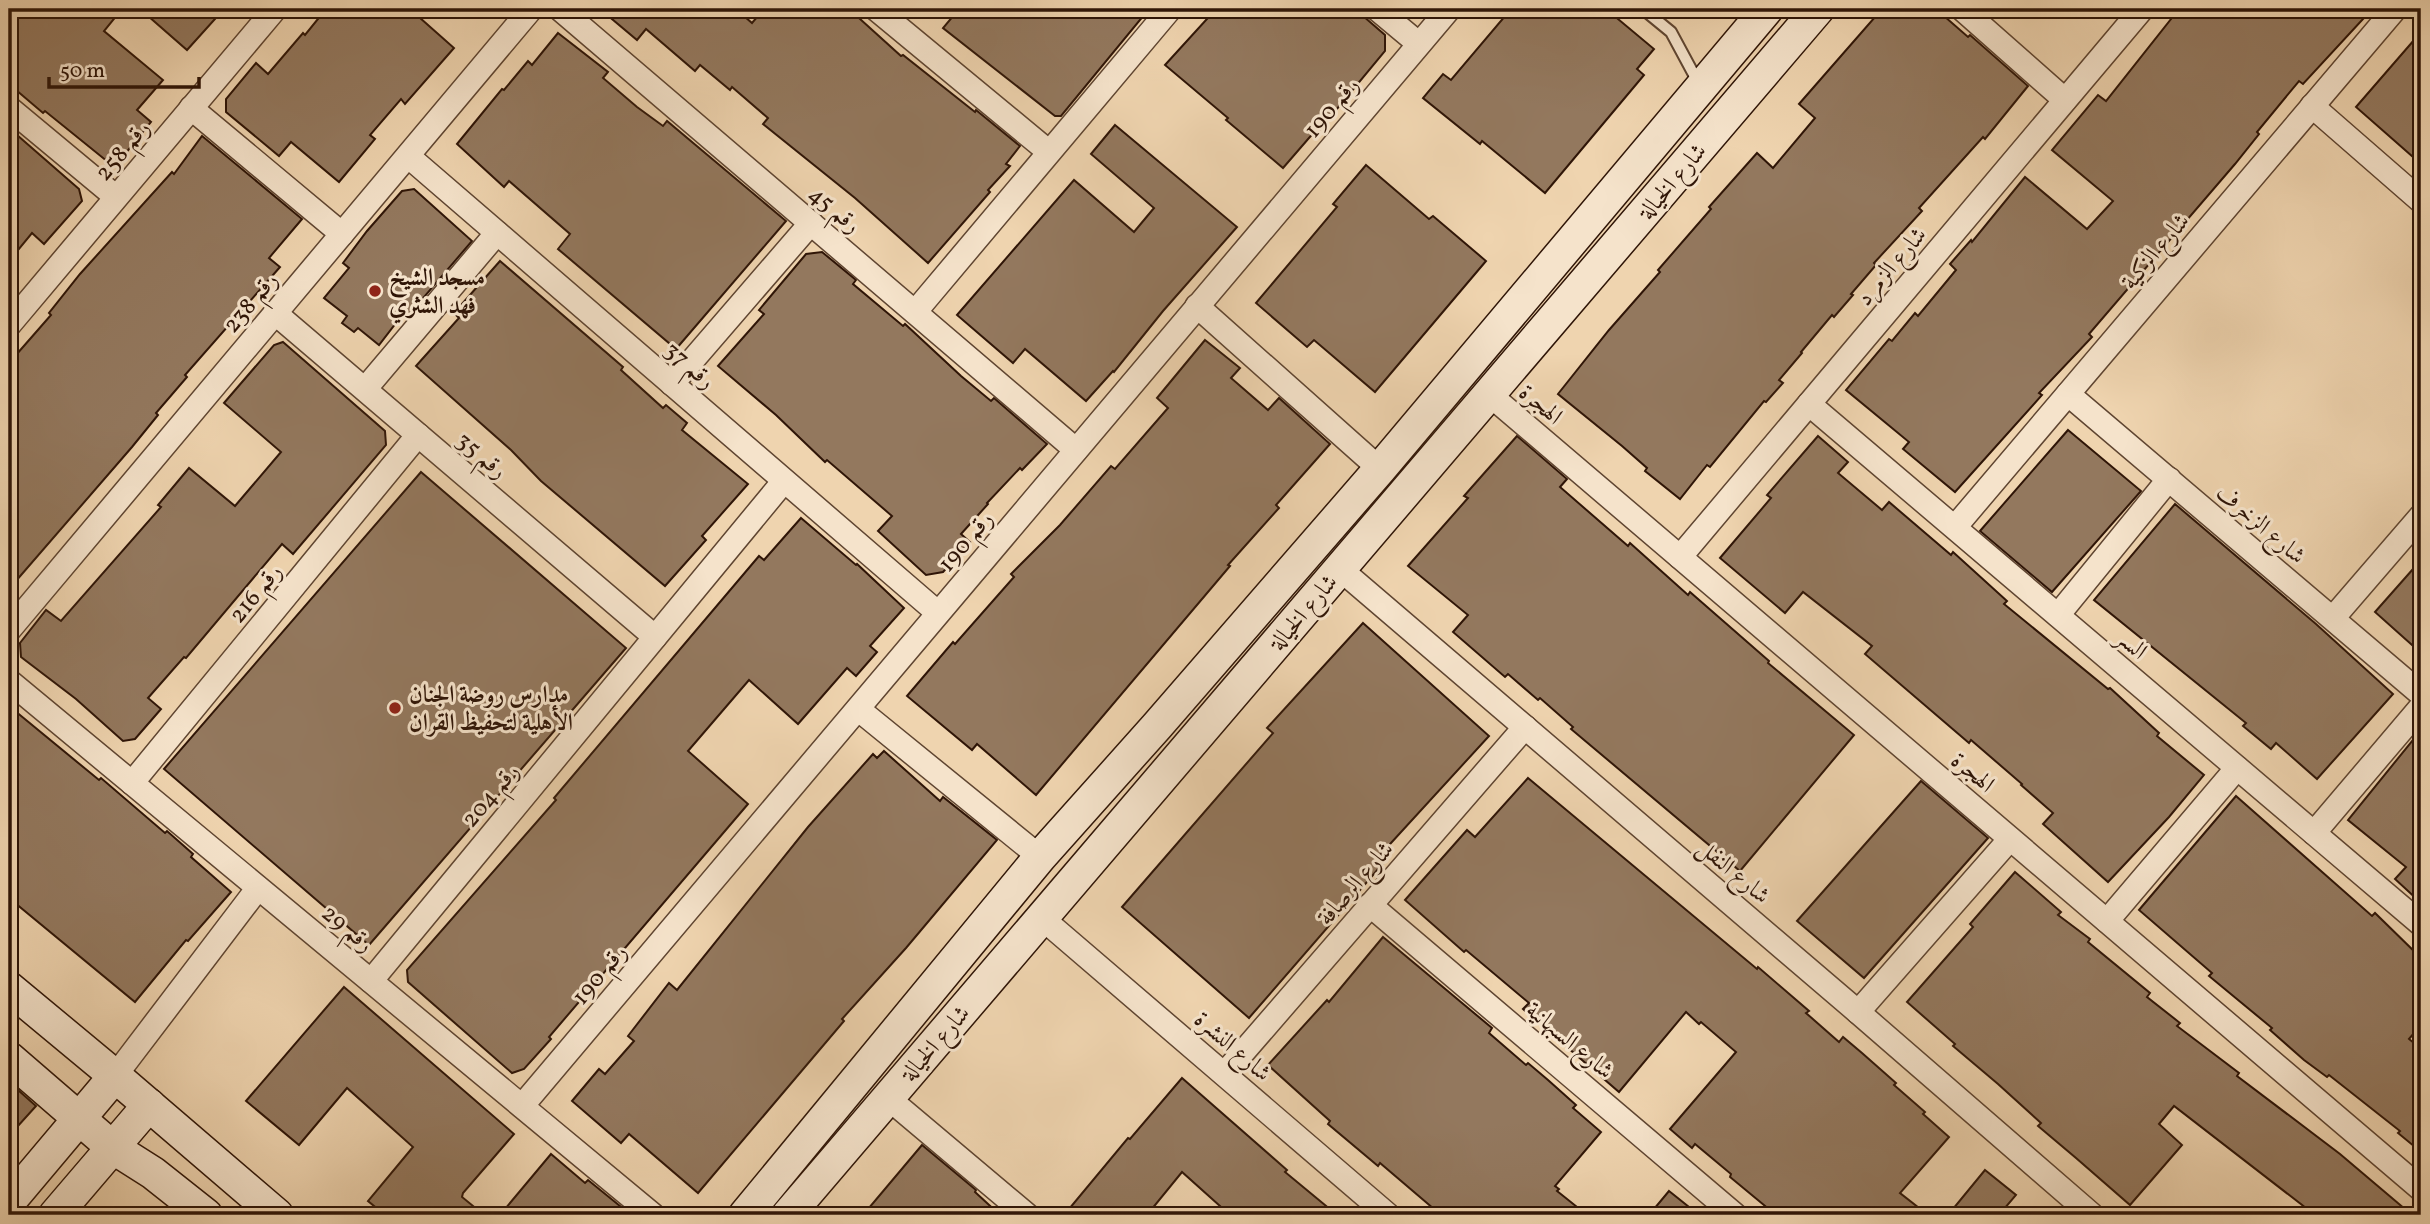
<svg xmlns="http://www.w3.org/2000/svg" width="2430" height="1224" viewBox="0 0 2430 1224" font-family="Vollkorn,Amiri,serif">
	<rect width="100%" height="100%" fill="#efd4af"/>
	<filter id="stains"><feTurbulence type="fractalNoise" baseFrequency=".00286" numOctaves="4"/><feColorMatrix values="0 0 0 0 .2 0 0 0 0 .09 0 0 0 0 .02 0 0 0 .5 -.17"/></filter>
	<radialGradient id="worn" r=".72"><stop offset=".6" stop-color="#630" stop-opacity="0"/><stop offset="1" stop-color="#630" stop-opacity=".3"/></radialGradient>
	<!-- building -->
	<g fill="#93785e" stroke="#2f1507" stroke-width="2">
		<path d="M9 9H122L104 31 163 80 137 110 151 122 121 159 108 162 45 111 43 113 9 84Z"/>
		<path d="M140 9H224L187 50Z"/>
		<path d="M326 9H397L406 16 411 10 454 48 405 104 401 99 370 135 375 139 339 182 291 142 279 156 226 112V99L256 63 268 74 303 33 305 35Z"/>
		<path d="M600 9H736L752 23 764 9H849L901 56 903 55 975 112 976 110 1020 146 1006 164 1010 166 988 190 990 192 928 263 855 198 763 124 768 118 732 87 730 90 700 65 695 71 646 29 637 40Z"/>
		<path d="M959 9H1149L1061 116H1055L943 28Z"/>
		<path d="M1216 9H1355L1385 35V51L1317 133 1315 131 1283 168 1226 120 1228 118 1165 65Z"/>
		<path d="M1511 9H1606L1654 49 1637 69 1644 75 1545 193 1482 141 1480 144 1423 98 1443 74 1451 80Z"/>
		<path d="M1882 9H1936L1968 37 1970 35 2028 86 1985 139 1983 137 1919 208 1922 211 1874 263 1876 265 1851 294 1853 295 1834 317 1832 315 1801 352 1802 353 1779 380 1783 383 1766 402 1764 401 1710 467 1707 465 1680 499 1645 471 1647 468 1622 446 1558 394 1609 330 1660 272 1658 270 1711 209 1709 207 1757 153 1773 168 1815 118 1799 104Z"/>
		<path d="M2179 9H2262L2270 15 2276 9H2353L2363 19 2303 84 2299 81 2257 132 2259 134 2235 164 2089 334 2092 337 2039 393 2042 395 1955 492 1903 449 1909 442 1846 390 1889 339 1892 341 1915 313 1918 316 1956 270 1950 264 1971 240 1972 242 2025 177 2087 229 2113 201 2052 150 2098 95 2106 101Z"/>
		<path d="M2421 32V164L2356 107Z"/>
		<path d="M558 33 608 72 603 78 637 107 663 126 667 121 786 221 676 349 558 249 570 234 509 181 504 187 457 144 502 89 504 90 528 61 532 65Z"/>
		<path d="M1115 125 1237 227 1163 311 1114 372 1113 371 1086 401 1025 349 1013 363 957 315 1074 180 1134 232 1154 208 1091 154Z"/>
		<path d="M9 128 79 189 82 201 44 244 32 233 9 261Z"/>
		<path d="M202 136 302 219 269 258 280 267 185 375 187 377 156 413 158 415 132 447 9 589V363L51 315 49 313 80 274 172 172 174 174Z"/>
		<path d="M1366 165 1429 219 1433 216 1486 261 1375 392 1314 340 1307 347 1256 303 1337 207 1333 204Z"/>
		<path d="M414 189 472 241 407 317 403 314 379 345 358 328 354 332 342 323 347 316 324 298 349 268 343 263 367 231 402 191Z"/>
		<path d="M822 252 856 280 853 284 903 326 905 324 961 376 991 401 994 398 1047 444 1022 470 1020 468 987 503 988 504 961 534 970 542 943 572 926 575 878 531 892 516 827 460 825 462 776 415 718 366 764 314 759 310 806 254Z"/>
		<path d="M500 261 623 367 621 370 663 408 666 405 687 423 682 430 748 484 702 536 706 540 665 586 541 481 511 450 416 366 459 318 454 313Z"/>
		<path d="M1205 340 1240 368 1231 378 1268 410 1279 398 1330 444 1276 505 1279 508 1228 565 1230 566 1036 795 977 744 972 750 907 696 953 642 955 644 1014 577 1011 574 1060 525 1111 466 1115 469 1168 408 1157 398Z"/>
		<path d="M283 342 385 431 386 445 293 554 282 544 186 658 184 657 148 698 161 709 135 739 123 741 76 699 21 657 20 643 46 610 61 621 161 507 158 505 189 468 235 506 281 452 224 403 274 345Z"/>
		<path d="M2068 430 2141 491 2052 592 1980 531Z"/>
		<path d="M1517 436 1567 479 1560 487 1628 546 1630 543 1688 595 1690 592 1769 661 1768 663 1854 735 1740 871 1571 729 1573 727 1540 698 1538 700 1508 674 1505 677 1453 632 1468 615 1408 566 1468 498 1464 496Z"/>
		<path d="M1818 436 1848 462 1838 473 1882 510 1889 502 1951 555 1953 552 2007 601 2004 604 2108 689 2110 688 2159 733 2157 736 2204 775 2169 817 2108 882 2043 824 2053 813 2021 785 2022 784 1971 740 1969 743 1865 654 1872 646 1803 592 1785 613 1720 558 1771 498 1767 495Z"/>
		<path d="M421 472 626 648 369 945 164 769Z"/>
		<path d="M2175 504 2316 624 2393 694 2317 779 2276 743 2271 749 2243 726 2246 723 2094 600Z"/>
		<path d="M801 518 856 565 857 564 904 608 870 646 877 652 856 676 847 668 798 724 749 680 688 751 748 804 549 1037 551 1039 524 1069 512 1073 408 982 407 970 556 800 554 798 759 556 764 560Z"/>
		<path d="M2421 560V653L2375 612Z"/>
		<path d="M1363 623 1489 736 1380 855 1386 860 1249 1018 1122 907 1273 733 1267 728Z"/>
		<path d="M9 706 99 780 101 778 165 833 167 831 193 854 191 857 231 892 188 941 186 940 135 1002 9 898Z"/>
		<path d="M2421 730V903L2395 879 2406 867 2348 820Z"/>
		<path d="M884 751 940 801 943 797 997 840 906 948 842 1019 844 1021 698 1193 629 1134 621 1143 572 1101 599 1069 605 1074 634 1041 628 1036 669 983 677 990 808 827 873 754 877 758Z"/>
		<path d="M1528 778 1757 969 1758 967 1809 1011 1806 1013 1839 1042 1843 1037 1862 1053 1896 1083 1894 1085 1925 1112 1923 1114 1949 1137 1900 1193 1928 1215H1776L1730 1177 1731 1174 1695 1144 1692 1148 1670 1129 1736 1052 1701 1022 1699 1024 1686 1012 1619 1092 1523 1009 1529 1003 1466 950 1464 952 1405 900 1467 830 1475 837Z"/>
		<path d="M1921 781 1988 838 1864 978 1797 921Z"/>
		<path d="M2236 796 2372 916 2375 913 2421 958V1025L2409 1039 2421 1049V1152L2398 1133 2400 1131 2329 1075 2327 1077 2304 1060 2270 1030 2272 1028 2209 976 2212 973 2139 910Z"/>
		<path d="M2015 872 2061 912 2058 915 2090 939 2088 942 2150 993 2147 997 2180 1023 2177 1026 2239 1073 2237 1076 2340 1154 2412 1215H2315L2174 1106 2159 1124 2182 1145 2130 1205 2076 1158 2038 1126 2041 1123 1998 1084 1953 1046 1955 1044 1907 1002 1973 927 1970 924Z"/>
		<path d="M1383 937 1492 1028 1489 1033 1526 1065 1528 1063 1548 1080 1576 1105 1573 1108 1601 1132 1555 1186 1559 1189 1557 1191 1587 1215H1441L1380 1163 1378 1166 1328 1124 1330 1121 1268 1065 1327 1000 1329 1002Z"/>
		<path d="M344 987 514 1134 463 1193 462 1197 484 1215H385L368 1201 413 1147 347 1088 299 1145 246 1101Z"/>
		<path d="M1182 1078 1287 1170 1285 1172 1337 1215H1230L1182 1172 1147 1215H1064L1128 1138 1130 1139Z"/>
		<path d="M9 1082 36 1106 9 1136Z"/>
		<path d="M922 1145 976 1190 975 1192 1000 1215H863Z"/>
		<path d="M551 1154 585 1183 588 1180 631 1215H500Z"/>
		<path d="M1985 1170 2016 1195 1999 1215H1948Z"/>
		<path d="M1669 1191 1699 1215H1649Z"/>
	</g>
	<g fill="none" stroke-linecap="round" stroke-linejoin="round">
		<!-- lane casing -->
		<g stroke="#5f4531" stroke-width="14">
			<path id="lane" d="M1643 9 1671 32 1699 84"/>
		</g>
		<!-- street casing -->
		<g stroke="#5f4531" stroke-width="26">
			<g id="street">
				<path d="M560 9 1076 450"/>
				<path d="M876 9 1049 152"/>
				<path d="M1377 9 1419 44"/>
				<path d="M1962 9 2065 100"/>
				<path d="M2312 106 2421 201"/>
				<path d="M9 108 116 197"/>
				<path d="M191 108 342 234"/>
				<path d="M408 156 938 613"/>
				<path d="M1197 306 1380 469"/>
				<path d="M915 312 1170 9"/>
				<path d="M275 313 655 637"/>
				<path d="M9 325 275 9"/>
				<path d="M672 384 811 223"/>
				<path d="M365 389 497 233"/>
				<path d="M2068 394 2421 694"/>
				<path d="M1490 395 2421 1189"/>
				<path d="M1809 404 2421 924"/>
				<path d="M1955 527 2395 9"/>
				<path d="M1680 557 2142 9"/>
				<path d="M1340 569 1858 1012 2092 1215"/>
				<path d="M2058 615 2169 479"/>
				<path d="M2333 618 2421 516"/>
				<path d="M9 630 531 9"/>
				<path d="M9 681 653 1215"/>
				<path d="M858 709 1040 857"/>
				<path d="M132 783 418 435"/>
				<path d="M2314 833 2421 707"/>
				<path d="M1370 905 1735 1215"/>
				<path d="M1043 919 1388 1215"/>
				<path d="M2107 921 2237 768"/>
				<path d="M371 981 784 481"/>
				<path d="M1858 1012 2010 839"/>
				<path d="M1225 1073 1525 727"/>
				<path d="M115 1076 258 888"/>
				<path d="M888 1098 1027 1215"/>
				<path d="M522 1106 1449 9"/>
			</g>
		</g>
		<!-- secondary casing -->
		<g stroke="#2f1507" stroke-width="35">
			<g id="secondary">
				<path d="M9 988 115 1076 277 1215"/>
				<path d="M9 1058 112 1147 153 1173 206 1215"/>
				<path d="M9 1202 115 1076"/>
				<path d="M55 1215 149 1105"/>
				<path d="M745 1215 1040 857 1157 726 1380 469 1767 9"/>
				<path d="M788 1215 1818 9"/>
			</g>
		</g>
		<!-- lane -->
		<use href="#lane" stroke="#f5e3cb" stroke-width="10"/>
		<!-- street -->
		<use href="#street" stroke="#f5e3cb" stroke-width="23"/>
		<!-- secondary -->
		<use href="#secondary" stroke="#f5e3cb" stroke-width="32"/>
	</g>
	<!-- markers -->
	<g fill="#8f2418" stroke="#f5e3cb" stroke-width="2.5">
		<circle cx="375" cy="291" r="7"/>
		<circle cx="395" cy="708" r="7"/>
	</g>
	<g text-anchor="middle" stroke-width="6" stroke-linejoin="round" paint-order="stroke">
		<!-- street labels -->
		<g font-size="24" fill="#2f1507" stroke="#f5e3cb">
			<text transform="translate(1331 107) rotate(-50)" y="8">رقم 190</text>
			<text transform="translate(122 150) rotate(-50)" y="8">رقم 258</text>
			<text transform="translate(1672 181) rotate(-50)" y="8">شارع الخيالة</text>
			<text transform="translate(835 209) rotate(40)" y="8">رقم 45</text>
			<text transform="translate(2155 251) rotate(-50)" y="8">شارع الزكية</text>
			<text transform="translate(1891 266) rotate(-50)" y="8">شارع الزمرد</text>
			<text transform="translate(250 302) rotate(-50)" y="8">رقم 238</text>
			<text transform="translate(690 365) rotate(41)" y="8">رقم 37</text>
			<text transform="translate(1541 404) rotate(40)" y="8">الهجرة</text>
			<text transform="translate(482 455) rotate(40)" y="8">رقم 35</text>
			<text transform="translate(2261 524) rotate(40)" y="8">شارع الزخرف</text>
			<text transform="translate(965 541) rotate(-50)" y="8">رقم 190</text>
			<text transform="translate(255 593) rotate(-51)" y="8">رقم 216</text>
			<text transform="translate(1303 612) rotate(-50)" y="8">شارع الخيالة</text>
			<text transform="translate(2132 644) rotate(40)" y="8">السر</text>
			<text transform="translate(1973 772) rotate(40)" y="8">الهجرة</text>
			<text transform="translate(490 795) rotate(-50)" y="8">رقم 204</text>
			<text transform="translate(1734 871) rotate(40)" y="8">شارع النفل</text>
			<text transform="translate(1355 883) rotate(-49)" y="8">شارع الرصافة</text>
			<text transform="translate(348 928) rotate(40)" y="8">رقم 29</text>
			<text transform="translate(599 974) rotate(-50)" y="8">رقم 190</text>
			<text transform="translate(1570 1040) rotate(40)" y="8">شارع السبهانية</text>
			<text transform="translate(935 1043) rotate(-49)" y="8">شارع الخيالة</text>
			<text transform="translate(1233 1046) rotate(41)" y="8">شارع النشرة</text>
		</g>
		<!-- poi labels -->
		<g font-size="24" font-weight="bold" fill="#2f1507" stroke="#f5e3cb" text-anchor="start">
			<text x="389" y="285">مسجد الشيخ<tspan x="389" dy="28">فهد الشثري</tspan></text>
			<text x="409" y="702">مدارس روضة الجنان<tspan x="409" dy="28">الأهلية لتحفيظ القران</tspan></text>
		</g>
	</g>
	<!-- margin -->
	<rect width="2430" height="1224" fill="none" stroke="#efd4af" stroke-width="35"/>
	<rect x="10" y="10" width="2409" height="1203" fill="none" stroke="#2f1507" stroke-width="3.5"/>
	<rect x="18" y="18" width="2395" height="1189" fill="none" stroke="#2f1507" stroke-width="2"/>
	<!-- scale -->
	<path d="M49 77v10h150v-10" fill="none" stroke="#2f1507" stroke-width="3.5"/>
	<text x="60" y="77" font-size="21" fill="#2f1507" stroke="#f5e3cb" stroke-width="5" paint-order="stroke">50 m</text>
	<rect width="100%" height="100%" filter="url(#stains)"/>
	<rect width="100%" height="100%" fill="url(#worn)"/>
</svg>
